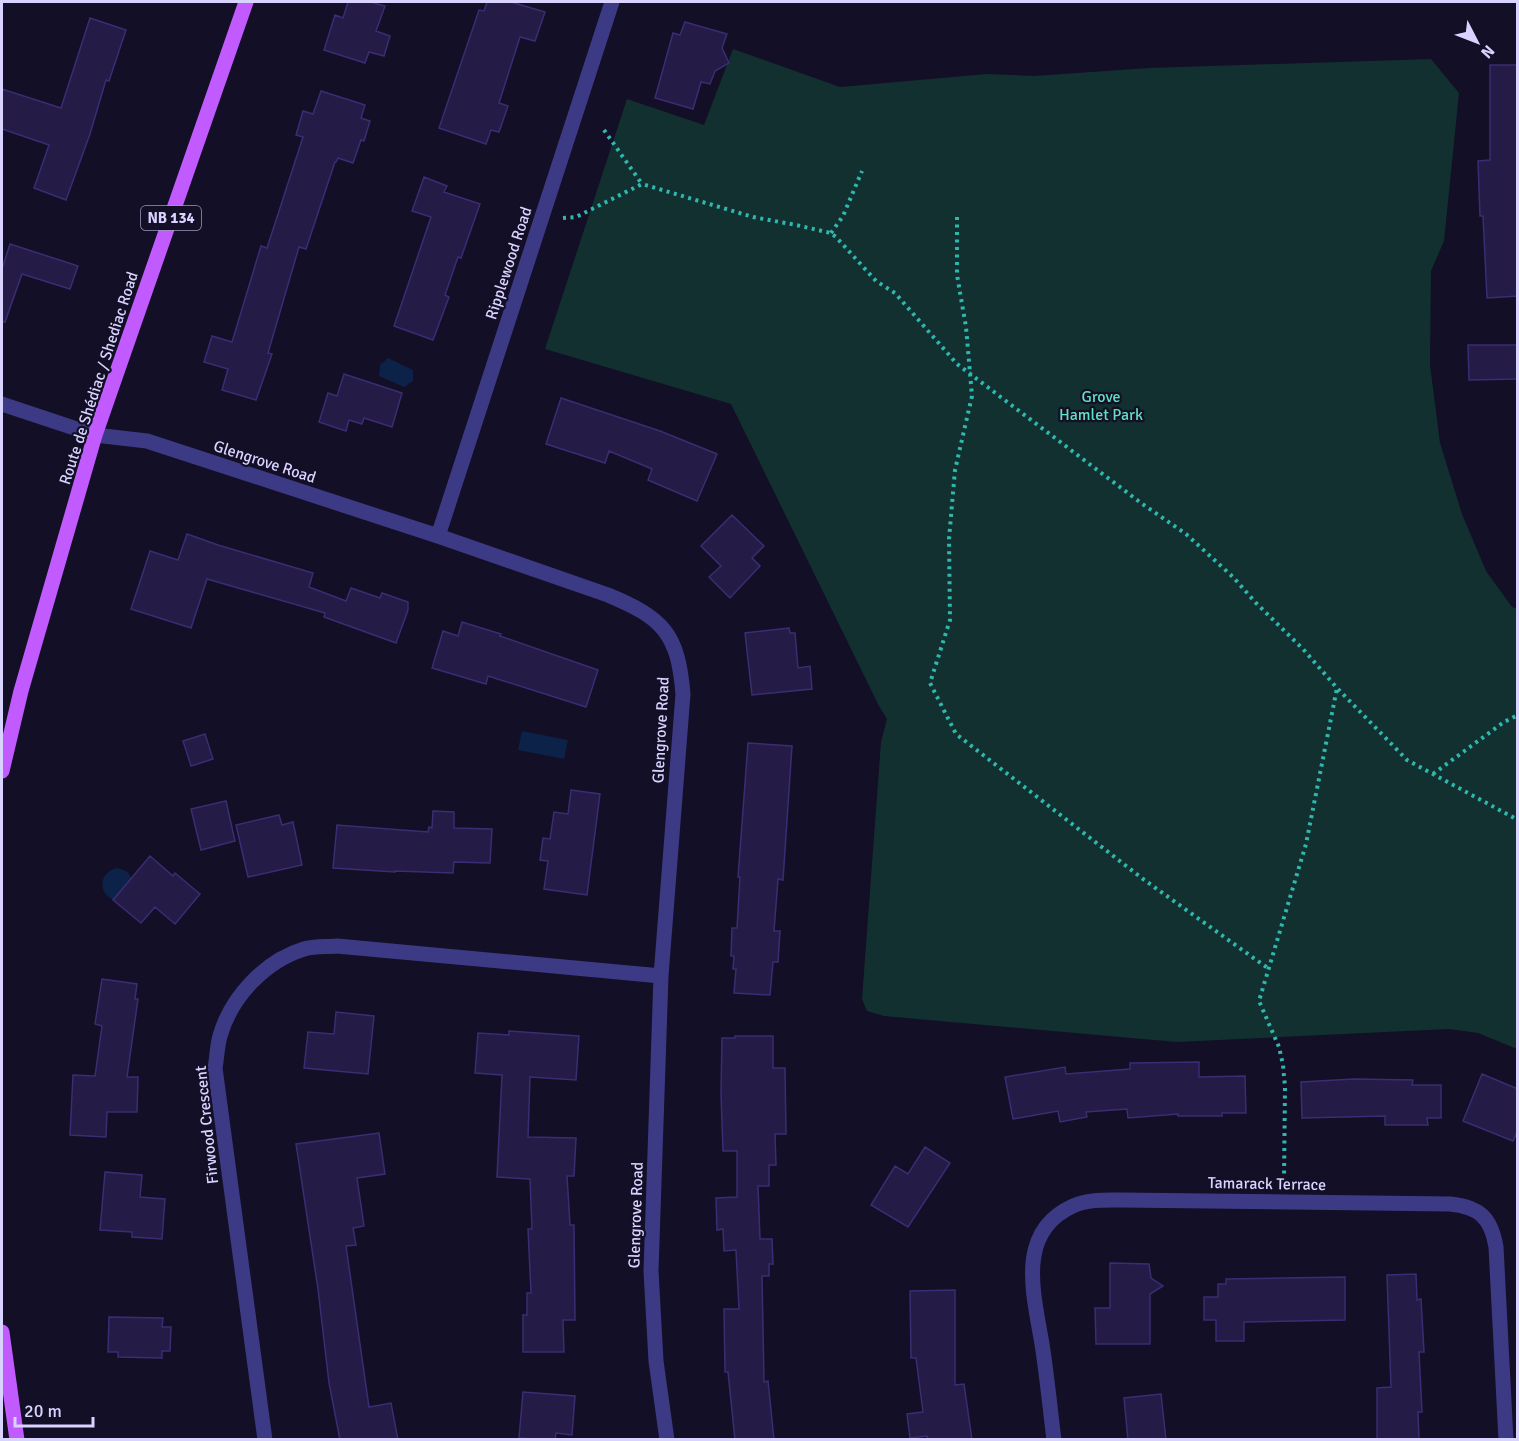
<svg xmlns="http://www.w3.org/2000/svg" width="1519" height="1441" font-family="Signika,sans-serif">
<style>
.green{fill:#12302f}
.water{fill:#0c2248}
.building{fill:#241b47;stroke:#3b2d73;stroke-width:1.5}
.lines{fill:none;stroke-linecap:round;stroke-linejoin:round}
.path{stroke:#2fb8b0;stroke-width:4;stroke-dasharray:3 4.5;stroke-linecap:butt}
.minor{stroke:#3d3a85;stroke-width:15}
.major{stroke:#c25bff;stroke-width:15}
.labels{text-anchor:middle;stroke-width:4.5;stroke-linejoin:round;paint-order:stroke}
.shield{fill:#130f26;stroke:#9e99be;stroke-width:1.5}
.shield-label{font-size:15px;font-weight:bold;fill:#d9d4ff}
.street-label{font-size:16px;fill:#d9d4ff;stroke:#130f26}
.park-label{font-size:16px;fill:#5fe0c0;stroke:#130f26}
</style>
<rect width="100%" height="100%" fill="#130f26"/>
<path class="green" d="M733 49 840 87 987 74 1034 76 1149 68 1431 59 1459 93 1444 241 1431 271 1430 365 1440 443 1462 514 1486 571 1512 607 1517 609V1049L1478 1033 1449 1029 1177 1042 884 1016 867 1011 862 999 881 742 887 719 879 706 731 404 545 349 627 99 704 125Z"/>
<path class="water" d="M388 358 413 370V381L404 387 379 376 380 365Z
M522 731 568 740 564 759 518 750Z
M118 868 128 872 133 881 114 900C97 893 99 871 118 868Z"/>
<path class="building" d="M348 2H370L385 6 376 31 390 36 384 56 369 52 365 63 324 50 335 15 343 18Z
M487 2H511L545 12 535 41 520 37 499 103 508 106 499 132 491 130 486 144 439 128 479 10 484 11Z
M90 18 126 30 109 81 106 80 90 134 66 200 34 188 49 145 2 129V89L61 108Z
M685 22 727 34 722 48 729 63 715 71 710 84 701 82 693 109 655 98 673 33 680 35Z
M1490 65H1518V296L1487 298 1483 216H1480L1478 161 1490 160Z
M321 91 365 105 361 118 370 121 364 141 361 140 353 163 338 158 336 162H335L306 249 299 247 268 353 272 354 256 400 222 390 228 369 204 362 212 336 232 342 261 246 267 248 303 137 296 135 303 111 313 114Z
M424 177 447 186 444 192 480 204 461 258 458 257 445 295 449 297 433 340 394 326 431 217 412 211Z
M10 244 78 266 70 289 22 274 5 322H2V269Z
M1468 345H1518V379L1469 380Z
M344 374 402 393 392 427 364 418 362 424 349 420 346 431 319 422 328 393 337 396Z
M561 398 660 431 717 454 697 501 648 480 652 469 609 451 605 463 546 444Z
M732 515 764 546 752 558 760 566 730 598 709 577 721 566 701 546Z
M187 534 218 545 313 573 309 587 346 601 351 588 380 598 382 593 408 602V610L396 643 324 617 325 613 207 579 191 628 131 609 150 551 178 560Z
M462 622 501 634 500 636 598 670 586 707 488 676 486 684 432 668 443 631 458 636Z
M789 628 790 633H795L798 668 810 666 812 689 752 695 745 633Z
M205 734 213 759 191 766 183 741Z
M748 743 792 746 783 880 778 879 774 931H780L778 962H773L770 995 734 993 736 969H733L734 956H731L732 928H737L740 877H738Z
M571 790 600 794 587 895 544 889 548 861 540 860 543 838 550 839 554 812 568 814Z
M226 801 235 841 201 850 191 809Z
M433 811 454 812V828L492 829 490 863 454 862 453 873 395 871V872L333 868 337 825 428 832 429 827 432 828Z
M279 815 282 825 293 822 302 865 248 877 236 825Z
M150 856 173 876 175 873 200 894 175 924 155 907 141 923 113 900Z
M102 979 137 984 135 999H138L127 1077H138L137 1112H107L106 1137 70 1135 73 1075 95 1076 102 1026 95 1024Z
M336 1012 374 1016 368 1074 304 1068 308 1032 334 1034Z
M509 1031 579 1036 576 1080 530 1077 528 1137 576 1138 574 1176H567L570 1225H574L575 1320H563L564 1352H523V1315H527V1293H531L528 1229H532L530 1179 497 1177 502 1075 475 1073 478 1033 509 1035Z
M735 1036H773V1068H785L786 1134H775L776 1165H769V1186H758L760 1239H772L773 1264H769V1276H762L764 1382 768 1381 774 1440H735L728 1372H725L724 1309H739L736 1250 724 1251 723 1229 717 1230 716 1198 737 1197V1151H723L721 1094 722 1038H735Z
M1199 1062V1077L1245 1076 1246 1113H1222V1116H1178V1114L1128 1118 1127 1109 1086 1112 1087 1117 1060 1122 1058 1111 1013 1119 1005 1077 1065 1067 1066 1074 1130 1069V1063Z
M1482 1074 1518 1089V1130L1513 1141 1463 1121Z
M1354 1079 1413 1080 1412 1085H1441V1118H1427L1428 1125H1385V1116L1302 1118 1301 1082Z
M379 1133 385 1174 357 1178 364 1226 353 1228 356 1245 346 1246 369 1407 391 1403 398 1440H340L329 1383 318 1289 296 1144Z
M925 1147 950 1163 908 1227 871 1205 895 1166 908 1174Z
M105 1172 142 1175 140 1197 165 1199 162 1239 132 1237V1232L100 1230Z
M1110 1263 1149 1264 1151 1278 1163 1286 1150 1294V1344H1096L1095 1308H1110Z
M1416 1274 1417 1300 1421 1299 1424 1352H1419L1422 1412H1418L1419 1440H1377V1388L1391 1387 1387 1275Z
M1345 1277V1320L1244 1322V1341H1216V1320H1204V1297H1218V1284H1226V1279Z
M955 1290V1385L964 1384 972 1440H928L927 1436 910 1438 907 1414 923 1412 916 1358H911L910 1291Z
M109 1317 163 1318 162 1327H171L170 1351H162V1358L118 1357V1352H108Z
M523 1392 575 1396 572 1435 556 1433 555 1440 519 1438Z
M1161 1394 1166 1440H1128L1124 1398Z"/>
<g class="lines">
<path class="path" d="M604 130 642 184
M957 217V275L966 327 972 396 955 470 949 539 950 620 930 683 956 734 1143 879 1269 969
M563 218 576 217 642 184 753 217 796 225 831 233 836 237 876 281 895 293 957 364 1141 503 1186 534 1233 577 1256 603 1303 649 1337 688 1407 760 1518 820
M831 233 843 216 862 171
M1433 774 1504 722 1518 715
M1284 1181 1285 1087 1283 1065 1279 1047 1259 1001 1306 844 1337 688"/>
<path class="minor" d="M2 404 95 435 147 441 438 536 608 595C663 618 678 633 683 694L661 976 651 1271 656 1361 667 1440
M438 536 612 2
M265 1440 215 1068C217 1058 217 1046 220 1036 231 997 265 961 304 949 314 946 326 947 337 946L661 976
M1054 1440C1050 1408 1047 1376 1042 1344 1034 1295 1015 1232 1073 1206 1088 1199 1106 1200 1122 1200L1450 1204C1479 1207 1491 1217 1496 1247L1506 1440"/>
<path class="major" d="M2 771 21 691 95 435 246 2
M2 1332 17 1440"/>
</g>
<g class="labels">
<rect class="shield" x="141" y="206" width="60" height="24" rx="4.5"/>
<g class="shield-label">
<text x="171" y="223">NB 134</text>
</g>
<g class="street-label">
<text transform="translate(508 263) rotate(-72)" y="6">Ripplewood Road</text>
<text transform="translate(98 378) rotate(-72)" y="6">Route de Shédiac / Shediac Road</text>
<text transform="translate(265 461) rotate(18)" y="6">Glengrove Road</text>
<text transform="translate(660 730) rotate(-87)" y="6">Glengrove Road</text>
<text transform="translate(206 1125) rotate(-96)" y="6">Firwood Crescent</text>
<text transform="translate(1267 1183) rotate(1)" y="6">Tamarack Terrace</text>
<text transform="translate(635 1215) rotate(-88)" y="6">Glengrove Road</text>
</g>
<g class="park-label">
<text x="1101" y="402">Grove<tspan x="1101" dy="18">Hamlet Park</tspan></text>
</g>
</g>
<rect width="1519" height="1441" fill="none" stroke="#d9d4ff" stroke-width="6"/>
<g transform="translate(1477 42) rotate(132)" stroke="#130f26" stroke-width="4.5" paint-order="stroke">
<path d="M0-4.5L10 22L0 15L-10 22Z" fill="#d9d4ff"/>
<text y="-9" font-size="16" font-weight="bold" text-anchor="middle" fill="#d9d4ff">N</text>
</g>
<path d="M15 1417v9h78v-9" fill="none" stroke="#d9d4ff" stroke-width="3"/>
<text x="24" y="1417" font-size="18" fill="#d9d4ff" stroke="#130f26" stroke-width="4.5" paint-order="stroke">20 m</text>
</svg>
